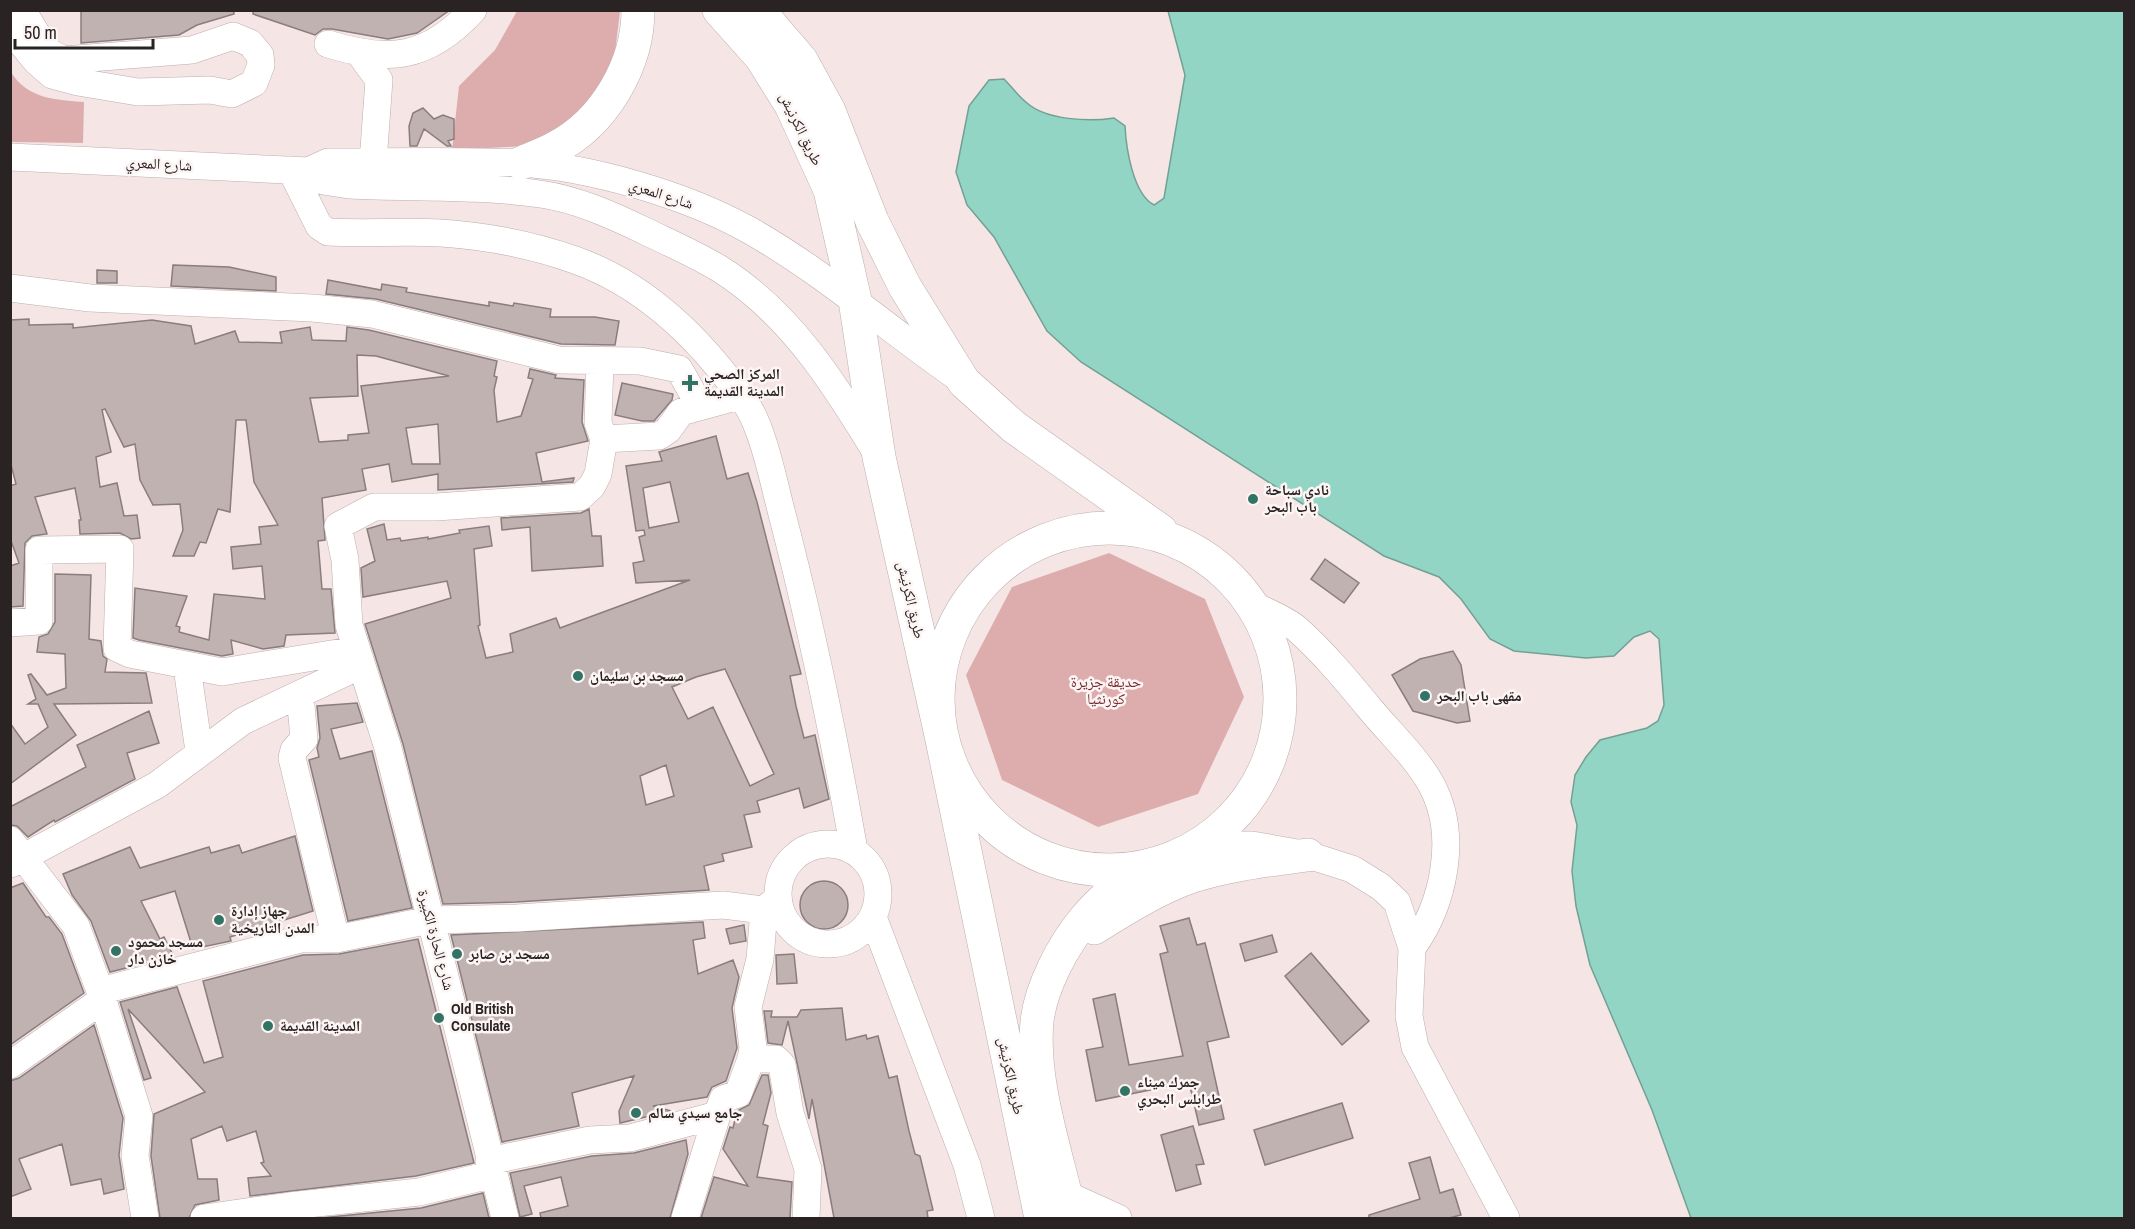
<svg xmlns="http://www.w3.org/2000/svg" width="2135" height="1229" font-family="'Archivo Narrow','Noto Naskh Arabic',sans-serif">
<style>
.green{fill:#ddadad}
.water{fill:#93d5c5;stroke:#73a094;stroke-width:1.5}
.building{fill:#c1b2b2;stroke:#8b7d7d;stroke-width:1.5;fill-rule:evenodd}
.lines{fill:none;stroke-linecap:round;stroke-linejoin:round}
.minor-casing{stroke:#bdaeae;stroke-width:28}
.highway-casing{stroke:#bdaeae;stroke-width:34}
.minor{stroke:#fff;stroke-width:27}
.highway{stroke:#fff;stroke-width:33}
.poi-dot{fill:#317466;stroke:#fdf4f4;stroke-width:2}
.labels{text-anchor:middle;stroke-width:5;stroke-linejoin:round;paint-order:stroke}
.street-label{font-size:15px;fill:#292323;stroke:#fdf4f4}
.poi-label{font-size:15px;font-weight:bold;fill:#292323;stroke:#fdf4f4;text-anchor:start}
.park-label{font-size:15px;fill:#732b31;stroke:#fdf4f4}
</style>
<rect width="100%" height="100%" fill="#f5e5e5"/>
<path class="green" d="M517 11H620L615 53 601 90 543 145 452 150 459 86 495 50Z
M11 72C27 99 57 100 84 102L83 143 11 142Z
M1109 553 1205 599 1244 697 1198 794 1098 827 1002 780 966 675 1012 587Z"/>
<path class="water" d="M1168 11H2124V1218H1691L1652 1110 1590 965 1576 906 1572 871 1577 825 1571 802 1575 775 1586 757 1600 740 1647 728 1658 721 1664 705 1659 639 1650 631 1634 637 1614 656 1586 658 1514 651 1490 639 1461 599 1439 577 1384 556 1081 362 1047 331 994 237 967 205 956 172 969 106 989 80 1004 79C1012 87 1018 96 1027 103 1046 120 1089 122 1114 118L1125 126C1126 148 1133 194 1154 205L1164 198 1185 75Z"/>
<path class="building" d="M81 10H234V14L197 25 179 35 81 43Z
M253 10H450L417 33 388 39 332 29H323L315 35 253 14Z
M423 108 434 119 443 115 454 119V139L448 141 451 146H447L424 129 417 146H410L409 126 413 113Z
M173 265 229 267 276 277V291L171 286Z
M97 270 117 271V283H97Z
M328 280 381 290 382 284 407 288 406 292 489 306V302L513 306 514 303 551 309 550 317H595L619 321 615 345 561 344 376 299 326 294Z
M29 319V325L73 324V328L152 320 191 326 195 344 235 331 239 342 282 343 280 332 310 327 312 340 346 341 347 327 369 330 497 361 494 376 497 377 494 390 497 422 521 416 533 379 528 378 530 369 556 375 555 378 584 380 582 422 588 441 536 453 542 482 574 478 573 482 438 490V474L392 482 389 464 362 469 366 490 322 498 325 540 318 541 322 589H331L335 633 286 635 284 646 263 649 231 640 233 654 222 656 139 640 133 638 135 588 187 596 176 626 180 627 179 632 209 640 214 594 265 599 262 566 233 569 231 547 261 544 259 527 278 525 254 482 246 420H236L230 512 218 509 206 543 200 542 194 556H173L183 530 180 504 153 505 140 480 135 444 124 447 105 409 102 410 111 452 96 457 100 487 117 483 124 516 137 515 140 538 131 539 120 533 80 534 79 520H81L75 488 35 497 47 534 32 536 25 543 23 606 10 607V566L19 563 10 538V486L16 484 10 461V320ZM357 355 376 356 449 376 361 386 369 433 348 435V440L319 442 310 398 358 396ZM438 424 440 464H412L406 428Z
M622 383 673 394 672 400 654 421H642L615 415Z
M716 436 727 479 748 473 757 502 801 674 790 676 796 706 804 738 815 735 829 799 804 808 799 788 757 801 760 812 744 815 752 847 722 854 724 861 704 866 709 890 516 902 443 904 403 744 365 624 451 598 447 581 363 597 361 568 375 561 367 529 384 524 387 540 400 538 401 541 428 537V539L460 533 459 530 489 526 492 546 474 549 480 625 478 626 486 658 513 652 510 634 556 618 560 628 690 580 636 583 633 563 644 561 639 537 645 535 644 530 636 531 626 466 662 461 659 452ZM670 482 679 522 649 528 643 488ZM725 669 774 774 750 786 713 707 688 719 672 687 696 677ZM666 765 674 796 646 805 640 776Z
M589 509 592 536H601L603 566 532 571 530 527 502 530 501 518 581 513Z
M1325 559 1359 583 1344 603 1311 579Z
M55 574 91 575 89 639 101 641 103 656 107 659 105 672 146 673 152 703 54 704 76 735 10 784V723L25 744 48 727 38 704H28L36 699 28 675 31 674 47 695 66 688 65 654 37 652 39 637 48 634 55 622Z
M1453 651 1461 665 1470 721 1457 723 1413 711 1392 675 1420 659Z
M357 703 363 722 331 729 340 759 372 751 412 908 348 921 309 760 319 757 317 748 320 738 317 706Z
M149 711 159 743 127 753 135 779 55 822 54 820 28 837 17 826 10 825V807L86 767 77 745Z
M295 836 313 911 230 937 231 941 193 949 175 891 141 901 160 939 164 937 172 953 166 958 110 972 91 921 72 895 63 874 130 847 140 868 209 847 211 853 239 845 242 853Z
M800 905a24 24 0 1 1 48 0a24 24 0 1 1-48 0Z
M23 883 46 917H49L62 934 84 993 10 1045V888Z
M1189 918 1197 945 1205 943 1229 1037 1207 1042 1224 1119 1199 1125 1189 1082 1096 1101 1086 1050 1103 1047 1093 999 1115 994 1129 1065 1183 1056 1160 954 1168 952 1160 926Z
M703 922 705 938 693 940 698 974 733 960 739 977 732 1008 737 1048 726 1081 712 1087 707 1097 653 1106 671 1111 620 1123 619 1111 634 1076 572 1093 579 1126 502 1142 451 935Z
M744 925 746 941 730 944 726 929Z
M1272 935 1277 952 1245 961 1240 944Z
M418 939 474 1163 416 1176 250 1196 248 1178 271 1176 261 1163 264 1162 256 1131 227 1141 222 1126 191 1139 198 1179H217L219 1200 195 1205 189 1218H160L151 1156 154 1114 205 1092 128 1009 151 1078 144 1080 120 1002 177 987 204 1063 223 1057 203 981 303 955 339 954Z
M1311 953 1369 1021 1342 1045 1285 976Z
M794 954 797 983 777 984 776 955Z
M842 1008 846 1040 866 1035 867 1039 878 1036 889 1078 897 1076 909 1131 915 1154 920 1156 933 1210 927 1211 928 1218H834L812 1099 809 1119 788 1021 782 1045 768 1043 764 1011H772L771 1017H797L801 1010Z
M94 1025 123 1118 119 1155 124 1189 104 1194 101 1179 71 1185 62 1144 19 1159 31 1189 10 1197V1081L19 1078Z
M762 1075H768L771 1093 763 1124 768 1126 757 1177 792 1182 790 1218H701L714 1177 748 1186 723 1149 730 1127 733 1128 737 1111 749 1105Z
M1342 1103 1353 1138 1265 1165 1254 1130Z
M1193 1126 1204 1164 1196 1165 1201 1184 1176 1191 1161 1135Z
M686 1140 688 1154 670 1218H541L540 1213 568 1206 561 1177 524 1186 532 1214 520 1217 510 1173 592 1156 634 1153Z
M1430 1157 1440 1193 1453 1189 1461 1215 1449 1218H1369V1215L1420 1199 1409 1163Z
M483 1193 489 1218H320L421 1208Z"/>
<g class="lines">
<g class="minor-casing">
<path id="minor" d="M10 29 36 61 52 75 78 82 138 92 210 90 232 94 254 83 261 65 260 55 250 43 233 36 192 50 64 60 47 51 22 10
M328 44C389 63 428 59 473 10
M360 54 379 80 373 162
M10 157 308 171 328 162C392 162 456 160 519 163 591 167 686 195 749 230 825 273 889 330 960 379
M291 170 319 226 328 232C366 234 403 231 441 233 485 236 533 245 575 260 646 285 703 342 745 402 763 427 774 484 782 514 811 625 834 737 854 850
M308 171 323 181 349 185C412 188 478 185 540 194 577 199 614 216 647 232 672 244 697 255 720 269 790 313 834 383 876 452
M10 288 90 298 312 308 372 314 559 360 640 361 679 369 700 406
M604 439 659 436 668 430 681 412 739 396
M1253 605C1267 612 1285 619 1297 629 1324 653 1348 682 1371 710 1391 734 1416 757 1431 784 1459 835 1444 904 1412 948
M10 623 39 621V550L120 549 117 648 130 654 222 672 356 650
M187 667 199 751
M300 694 304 739 294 750 292 758 336 939
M10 840 76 926 100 991 139 1116 135 1156 145 1218
M778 894a50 50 0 1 1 100 0a50 50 0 1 1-100 0Z
M1200 845H1252L1308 855 1352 869 1381 887 1397 902 1412 948 1409 1016 1415 1047 1506 1218
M11 864 157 785 243 721 361 665
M764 910 760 959 748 1007 753 1048 751 1059H776L782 1065 790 1113 808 1169 806 1218
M873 917 967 1165 981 1218
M100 991 301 939H336L430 920 517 918 723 905 764 910 778 898
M10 1065 102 1000
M717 1115 723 1099 738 1094 751 1059
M489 1161 590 1140 630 1138 717 1115 685 1218
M1065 1194 1118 1218
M204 1218 289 1206 419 1192 494 1174
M505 1218 388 748 349 625 345 560 338 526 374 507H436L580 497 592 486 598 474 604 439 598 423 600 362"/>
</g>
<g class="highway-casing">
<path id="highway" d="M719 10 761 57 791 105 830 190 855 300 879 457 941 735 1041 1218
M758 10 801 60 829 111 872 221 905 287 964 382 1014 427 1161 531
M521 163C532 158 545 154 555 148 604 123 638 65 638 10
M938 699a171 171 0 1 1 342 0a171 171 0 1 1-342 0Z
M1094 928C1126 908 1158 888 1193 876 1230 864 1270 860 1308 855
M1071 1218C1058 1157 1031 1084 1037 1021 1041 987 1063 945 1085 919 1100 900 1120 885 1138 869"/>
</g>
<use href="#minor" class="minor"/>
<use href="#highway" class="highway"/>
</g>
<g class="poi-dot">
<path d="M687 374h6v6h6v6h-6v6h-6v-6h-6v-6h6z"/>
<circle cx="1253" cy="499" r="6"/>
<circle cx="578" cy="676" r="6"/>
<circle cx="1425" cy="696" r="6"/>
<circle cx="219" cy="920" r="6"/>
<circle cx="116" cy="951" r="6"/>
<circle cx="457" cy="954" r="6"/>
<circle cx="439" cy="1018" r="6"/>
<circle cx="268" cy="1026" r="6"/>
<circle cx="1125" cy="1091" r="6"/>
<circle cx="636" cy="1113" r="6"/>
</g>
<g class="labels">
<g class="street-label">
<text transform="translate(801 129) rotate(64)" y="5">طريق الكرنيش</text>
<text transform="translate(159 164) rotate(3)" y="5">شارع المعري</text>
<text transform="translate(661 194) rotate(18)" y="5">شارع المعري</text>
<text transform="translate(911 600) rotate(77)" y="5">طريق الكرنيش</text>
<text transform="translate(436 940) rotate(75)" y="5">شارع الحارة الكبيرة</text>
<text transform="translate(1011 1076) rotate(78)" y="5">طريق الكرنيش</text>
</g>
<g class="poi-label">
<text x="704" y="379">المركز الصحي<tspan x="704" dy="17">المدينة القديمة</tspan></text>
<text x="1265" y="495">نادي سباحة<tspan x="1265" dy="17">باب البحر</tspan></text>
<text x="590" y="681">مسجد بن سليمان</text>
<text x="1437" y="701">مقهى باب البحر</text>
<text x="231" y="916">جهاز إدارة<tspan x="231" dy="17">المدن التاريخية</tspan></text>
<text x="128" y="947">مسجد محمود<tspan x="128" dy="17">خازن دار</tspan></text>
<text x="469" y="959">مسجد بن صابر</text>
<text x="451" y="1014">Old British<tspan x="451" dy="17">Consulate</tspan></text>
<text x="280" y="1031">المدينة القديمة</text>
<text x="1137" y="1087">جمرك ميناء<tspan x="1137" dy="17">طرابلس البحري</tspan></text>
<text x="648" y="1118">جامع سيدي سالم</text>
</g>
<g class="park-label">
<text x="1106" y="687">حديقة جزيرة<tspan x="1106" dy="17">كورنثيا</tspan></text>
</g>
</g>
<rect width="2135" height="1229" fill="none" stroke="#292323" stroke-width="24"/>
<path d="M15 39v9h138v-9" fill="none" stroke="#292323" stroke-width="3"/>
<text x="24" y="39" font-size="18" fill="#292323" stroke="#fdf4f4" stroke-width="4.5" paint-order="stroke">50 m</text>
</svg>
